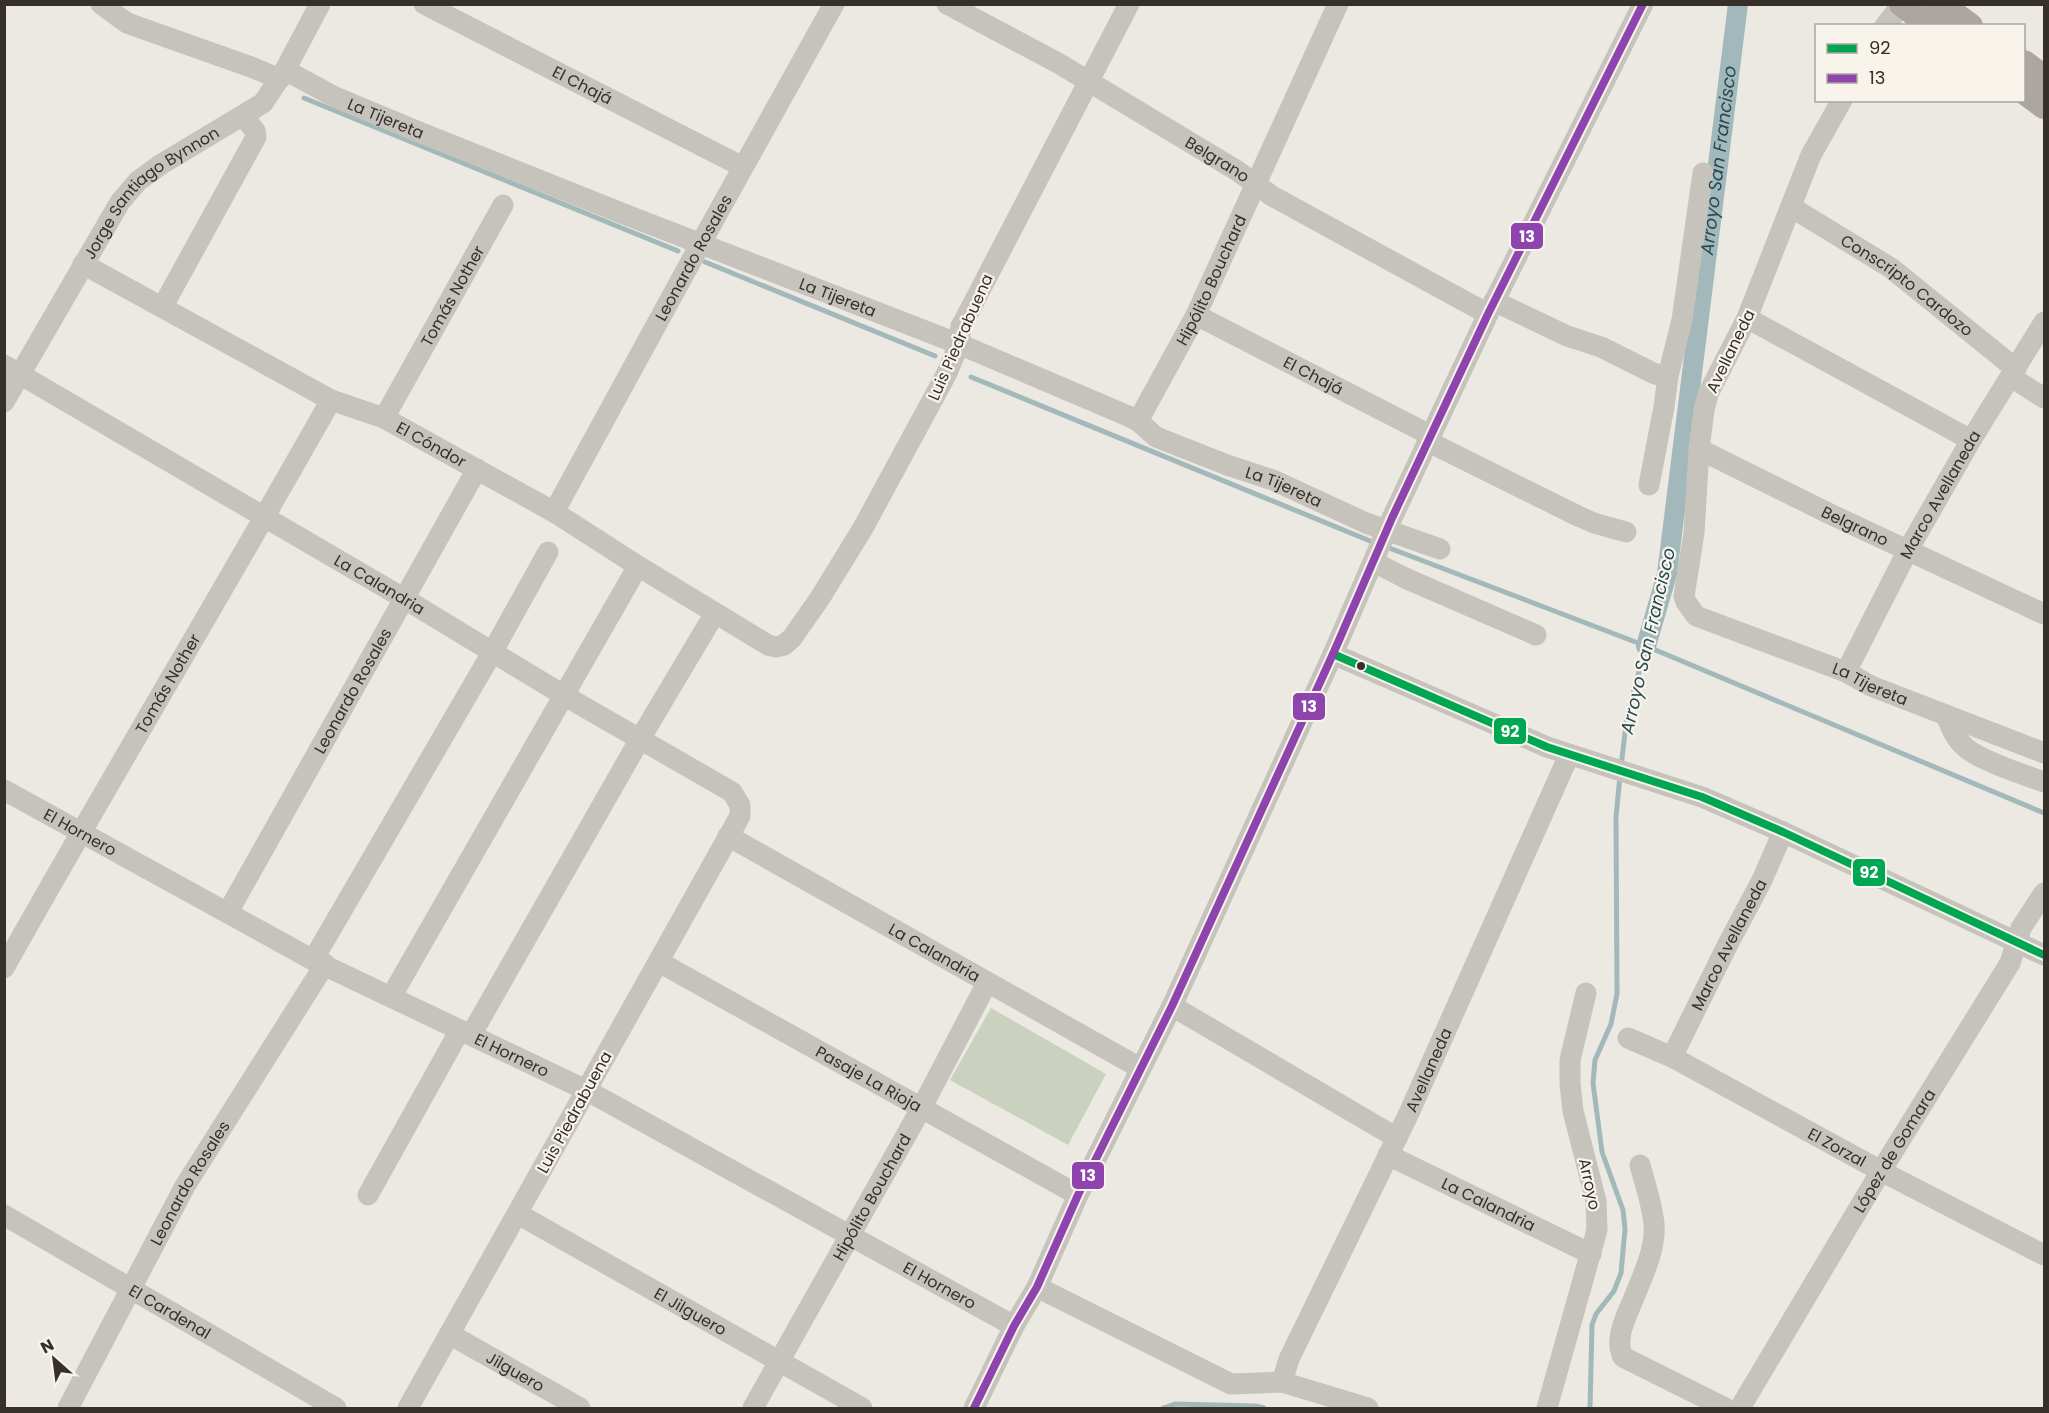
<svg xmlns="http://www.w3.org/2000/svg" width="2049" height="1413" font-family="Poppins,sans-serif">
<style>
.green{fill:#cbd1bf}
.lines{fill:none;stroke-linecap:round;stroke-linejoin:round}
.stream{stroke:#a2b8bb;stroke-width:5}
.canal{stroke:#a2b8bb;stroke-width:20}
.minor{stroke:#c6c2bc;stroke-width:21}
.major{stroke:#aba6a1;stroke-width:26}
.bus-1-casing{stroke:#f8f4eb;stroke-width:12}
.bus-2-casing{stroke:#f8f4eb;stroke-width:12}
.bus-1{stroke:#00a651;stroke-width:8}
.bus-2{stroke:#8e44ad;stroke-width:8}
.bus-dot{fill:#362f2a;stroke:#f8f4eb;stroke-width:2}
.labels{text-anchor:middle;stroke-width:4.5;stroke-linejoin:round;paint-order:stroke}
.street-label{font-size:16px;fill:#362f2a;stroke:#f8f4eb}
.water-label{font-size:18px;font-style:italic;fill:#254a53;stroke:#f8f4eb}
.line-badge{stroke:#f8f4eb;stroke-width:2}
.badge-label{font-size:16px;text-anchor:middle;font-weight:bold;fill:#fff}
</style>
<rect width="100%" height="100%" fill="#ece9e3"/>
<path class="green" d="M991 1008 1106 1074 1068 1145 950 1080Z"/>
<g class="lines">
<path class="stream" d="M304 98 678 251
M705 262 935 356
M971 377 1375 543
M1384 546 1646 646 2044 813
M1621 767 1627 716 1646 646
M1163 1408 1175 1404 1256 1406 1264 1408
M1590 1408 1592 1325 1596 1314 1614 1291 1621 1273 1625 1229 1623 1210 1602 1152 1593 1083 1595 1060 1611 1024 1617 994 1616 817 1620 776"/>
<path class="canal" id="s1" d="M1646 646 1667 574 1738 4"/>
<g class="minor">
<path d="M101 4 127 23 251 67 280 79"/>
<path id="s2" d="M424 4 743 167"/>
<path id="s3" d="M947 4 1058 63 1236 170 1272 196 1488 314"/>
<path d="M1885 26 1902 4"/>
<path id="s4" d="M285 70 335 97 414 130 624 214 959 344 1128 416 1138 421 1156 437 1227 465 1273 480 1366 523 1440 549"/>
<path id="s5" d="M1842 100 1811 155 1747 318 1708 394 1704 410 1699 449 1694 533 1684 596 1686 602 1696 616 1846 672 1871 686 2044 753"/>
<path id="s6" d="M1791 207 1891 268 2016 369"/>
<path id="s7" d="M83 264 331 400 384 418 554 512 638 566 768 645 776 647 784 645 792 638 820 598 863 528 947 373 959 344 961 326 965 319 1129 4"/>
<path d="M1494 301 1567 336 1601 347 1655 374 1668 376"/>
<path d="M163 306 256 137 255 131 244 116"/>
<path id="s8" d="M1196 315 1430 435"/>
<path d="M1747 318 1971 440"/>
<path id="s9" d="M4 365 405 599 565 696 732 792 740 805V816L408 1408"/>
<path d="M2011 377 2044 398"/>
<path id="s10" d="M4 402 120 202 138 181 160 165 263 103 285 70 320 4"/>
<path id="s11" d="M384 418 503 205"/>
<path id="s12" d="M1138 421 1196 315 1338 4"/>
<path d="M1427 441 1578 516 1594 523 1626 532"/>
<path id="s13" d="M1699 449 1830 514 2044 614"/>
<path d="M1649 485 1664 407 1668 376 1682 320 1703 173"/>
<path id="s14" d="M554 512 701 243 834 4"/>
<path d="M1374 562 1405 578 1536 635"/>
<path d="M1333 654 1547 747 1702 797 1783 832 2044 955"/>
<path id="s15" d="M1846 672 1908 550 1971 440 2044 322"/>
<path d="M1946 715C1950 725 1954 736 1962 744 1974 759 2025 775 2044 782"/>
<path id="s16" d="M4 790 313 960 586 1090 1014 1326"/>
<path id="s17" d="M728 836 1140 1068"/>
<path id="s18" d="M228 912 477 469"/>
<path d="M313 960 493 651 548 552"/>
<path id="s19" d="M659 962 1078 1195"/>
<path id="s20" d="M4 968C111 777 224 590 331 400"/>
<path d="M391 997 638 566"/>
<path d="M1172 1006 1397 1138"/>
<path d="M471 1035 640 739 715 613"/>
<path id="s21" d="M1628 1038 1672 1057 1881 1171 2044 1255"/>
<path id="s22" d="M1672 1057 1728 944 1762 880 1783 832"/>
<path id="s23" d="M1388 1155 1591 1254"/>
<path d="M1640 1165C1645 1184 1652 1204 1654 1224 1656 1250 1642 1277 1633 1300 1626 1317 1614 1339 1623 1357L1725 1408"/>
<path d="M368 1195 460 1030"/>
<path id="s24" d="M518 1214 862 1408"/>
<path id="s25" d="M4 1215 336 1408"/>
<path d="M1037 1287 1231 1384 1282 1382 1368 1408"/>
<path id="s26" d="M451 1335 580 1408"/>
<path id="s27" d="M1282 1382 1289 1359 1409 1113 1569 755"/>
<path id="s28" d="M68 1408 185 1186 325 964"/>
<path id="s29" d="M753 1408 922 1107 987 983"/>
<path d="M974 1408 1014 1326 1037 1287 1078 1195 1172 1006 1333 654 1392 518 1488 314 1643 4"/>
<path d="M1547 1408 1597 1230 1596 1201 1573 1111 1570 1084V1060L1586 993"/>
<path id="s30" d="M1740 1408 1881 1171 2010 963 2021 928 2044 893"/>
</g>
<path class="major" d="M1902 4 1932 26
M1940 4 1970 26
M2024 63 2044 78
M2024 91 2044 106"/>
<g class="bus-1-casing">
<path id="bus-1" d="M1333 654 1547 747 1702 797 1783 832 2044 955"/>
</g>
<g class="bus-2-casing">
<path id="bus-2" d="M974 1408 1014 1326 1037 1287 1078 1195 1172 1006 1333 654 1392 518 1488 314 1643 4"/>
</g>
<use href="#bus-1" class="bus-1"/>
<use href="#bus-2" class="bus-2"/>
</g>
<circle class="bus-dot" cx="1361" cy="666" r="5"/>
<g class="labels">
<g class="street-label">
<text dy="6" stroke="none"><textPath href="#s2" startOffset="178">El Chajá</textPath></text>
<text dy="6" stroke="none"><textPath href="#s4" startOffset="112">La Tijereta</textPath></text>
<text dy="6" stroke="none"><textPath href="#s3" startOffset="312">Belgrano</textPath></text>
<text dy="6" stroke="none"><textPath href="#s10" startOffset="260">Jorge Santiago Bynnon</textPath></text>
<text dy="6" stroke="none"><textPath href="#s14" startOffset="290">Leonardo Rosales</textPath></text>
<text dy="6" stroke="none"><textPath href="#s12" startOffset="159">Hipólito Bouchard</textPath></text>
<text dy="6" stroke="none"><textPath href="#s6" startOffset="140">Conscripto Cardozo</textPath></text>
<text dy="6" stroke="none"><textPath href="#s11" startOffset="140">Tomás Nother</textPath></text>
<text dy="6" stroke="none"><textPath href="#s4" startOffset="598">La Tijereta</textPath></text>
<text transform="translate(960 337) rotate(-66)" y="6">Luis Piedrabuena</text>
<text transform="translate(1730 351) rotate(-64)" y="6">Avellaneda</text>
<text dy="6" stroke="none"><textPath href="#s8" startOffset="132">El Chajá</textPath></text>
<text dy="6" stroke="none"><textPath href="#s7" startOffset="393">El Cóndor</textPath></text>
<text dy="6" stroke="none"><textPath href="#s4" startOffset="1084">La Tijereta</textPath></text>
<text dy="6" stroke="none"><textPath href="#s15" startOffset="201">Marco Avellaneda</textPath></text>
<text dy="6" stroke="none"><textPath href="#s13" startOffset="174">Belgrano</textPath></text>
<text dy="6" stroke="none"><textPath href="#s9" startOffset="435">La Calandria</textPath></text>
<text dy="6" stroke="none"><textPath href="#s5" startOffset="738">La Tijereta</textPath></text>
<text dy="6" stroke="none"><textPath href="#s20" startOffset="328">Tomás Nother</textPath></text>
<text dy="6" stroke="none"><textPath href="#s18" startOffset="254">Leonardo Rosales</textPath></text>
<text dy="6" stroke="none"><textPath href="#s16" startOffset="87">El Hornero</textPath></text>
<text dy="6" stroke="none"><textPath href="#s22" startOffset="126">Marco Avellaneda</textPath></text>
<text dy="6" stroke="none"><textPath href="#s17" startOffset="237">La Calandria</textPath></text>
<text dy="6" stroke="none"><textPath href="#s16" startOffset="573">El Hornero</textPath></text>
<text dy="6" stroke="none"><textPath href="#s27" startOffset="345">Avellaneda</textPath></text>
<text dy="6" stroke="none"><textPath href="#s19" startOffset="240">Pasaje La Rioja</textPath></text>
<text transform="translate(574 1112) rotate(-61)" y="6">Luis Piedrabuena</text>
<text dy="6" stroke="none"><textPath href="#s21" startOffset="236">El Zorzal</textPath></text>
<text dy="6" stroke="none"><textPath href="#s30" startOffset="300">López de Gomara</textPath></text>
<text dy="6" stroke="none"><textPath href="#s28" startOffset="256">Leonardo Rosales</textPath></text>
<text transform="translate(1590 1184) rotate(78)" y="6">Arroyo</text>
<text dy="6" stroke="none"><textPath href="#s29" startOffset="242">Hipólito Bouchard</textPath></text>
<text dy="6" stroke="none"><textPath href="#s23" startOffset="112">La Calandria</textPath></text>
<text dy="6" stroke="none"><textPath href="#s16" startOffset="1059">El Hornero</textPath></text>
<text dy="6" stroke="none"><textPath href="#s25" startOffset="192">El Cardenal</textPath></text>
<text dy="6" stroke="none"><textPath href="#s24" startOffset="198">El Jilguero</textPath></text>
<text dy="6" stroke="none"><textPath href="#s26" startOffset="74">Jilguero</textPath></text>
</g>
<g class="water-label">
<text dy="6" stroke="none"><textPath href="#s1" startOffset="492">Arroyo San Francisco</textPath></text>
<text transform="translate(1648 641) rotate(-77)" y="6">Arroyo San Francisco</text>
</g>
</g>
<g class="line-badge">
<rect x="1510" y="222" width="34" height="28" rx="6" fill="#8e44ad"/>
<rect x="1292" y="692" width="34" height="29" rx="6" fill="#8e44ad"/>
<rect x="1493" y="717" width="34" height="28" rx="6" fill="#00a651"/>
<rect x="1852" y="858" width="34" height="29" rx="6" fill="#00a651"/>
<rect x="1071" y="1161" width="34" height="29" rx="6" fill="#8e44ad"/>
</g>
<g class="badge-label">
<text x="1527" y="242">13</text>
<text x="1309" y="712">13</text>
<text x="1510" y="737">92</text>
<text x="1869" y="878">92</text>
<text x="1088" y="1181">13</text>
</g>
<rect width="2049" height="1413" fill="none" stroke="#362f2a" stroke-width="12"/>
<rect x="1815" y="24" width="210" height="78" fill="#f8f4eb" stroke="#aaa59e" stroke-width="1.5"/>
<rect x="1827" y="44" width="30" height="9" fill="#00a651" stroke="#aaa59e" stroke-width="1.5"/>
<text x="1869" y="54" font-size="18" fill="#362f2a">92</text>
<rect x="1827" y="74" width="30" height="9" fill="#8e44ad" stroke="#aaa59e" stroke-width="1.5"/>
<text x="1869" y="84" font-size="18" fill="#362f2a">13</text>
<g transform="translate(54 1359) rotate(332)" stroke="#f8f4eb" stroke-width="4.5" paint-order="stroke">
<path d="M0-4.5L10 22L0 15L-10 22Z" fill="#362f2a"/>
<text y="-9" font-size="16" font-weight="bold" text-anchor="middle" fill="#362f2a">N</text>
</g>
</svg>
